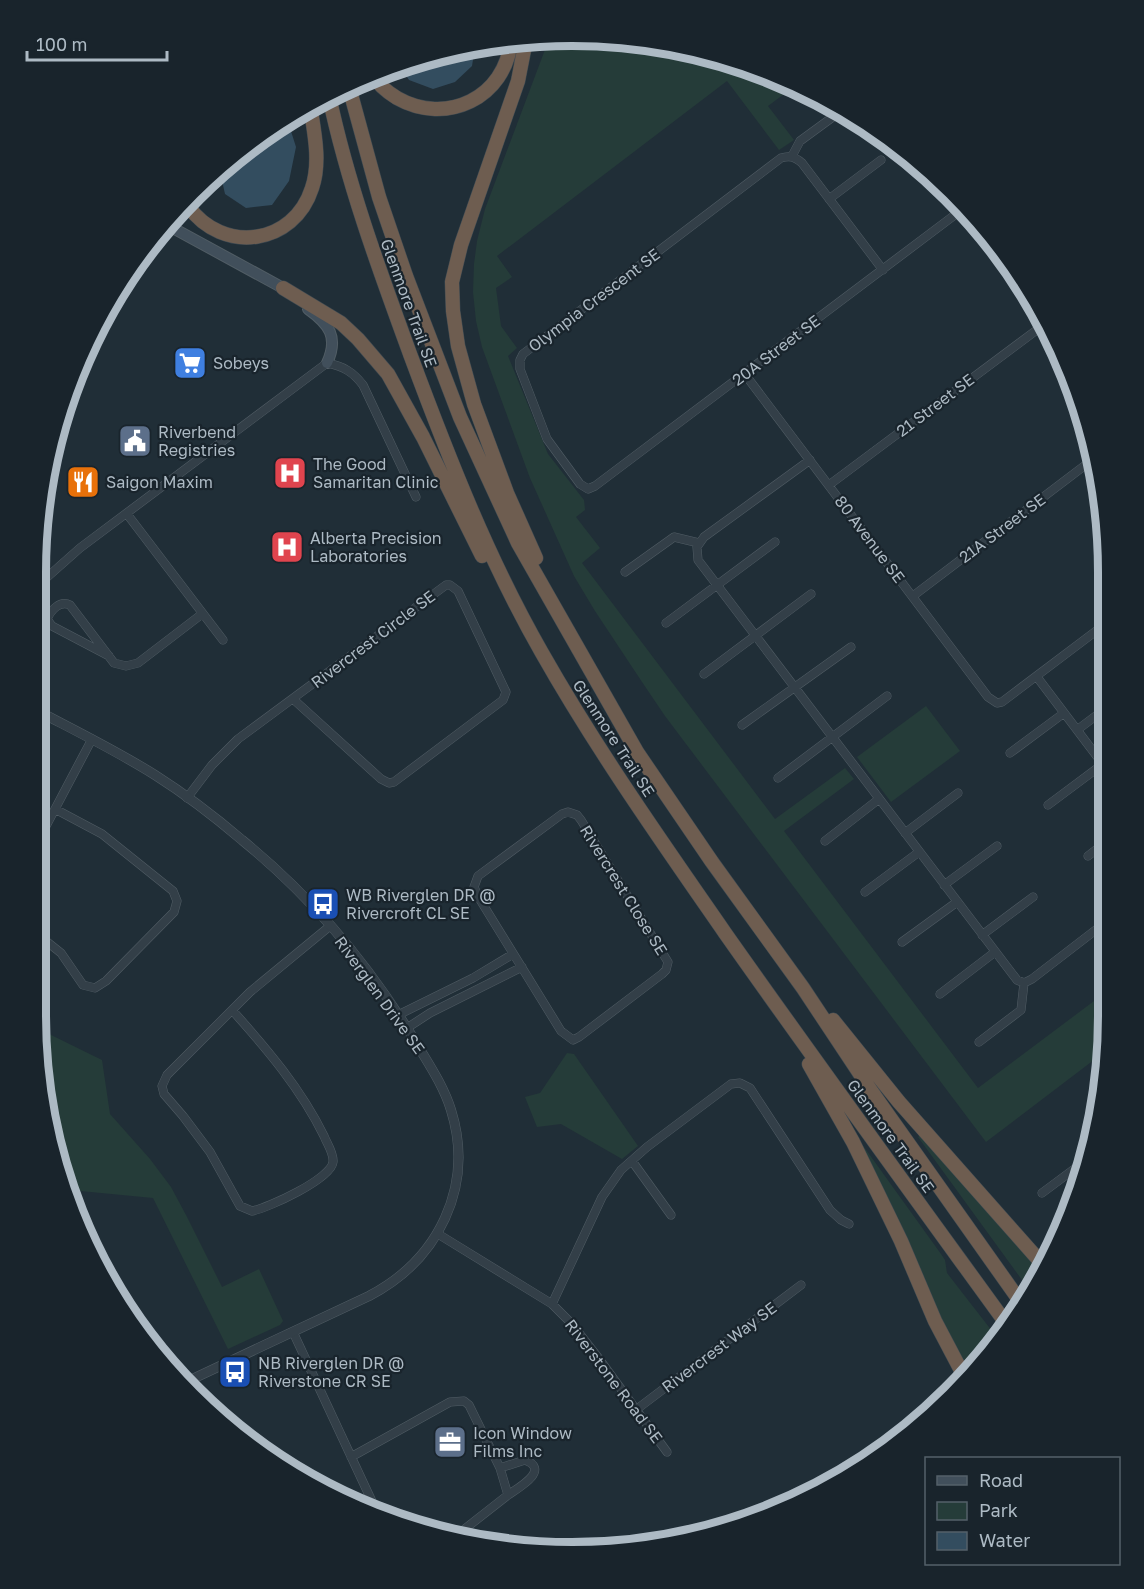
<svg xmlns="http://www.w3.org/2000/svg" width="1144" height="1589" font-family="'Golos Text',sans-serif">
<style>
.green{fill:#253c39}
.water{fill:#334d5f}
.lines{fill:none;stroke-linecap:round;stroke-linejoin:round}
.minor-casing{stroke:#515d65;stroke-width:9}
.tertiary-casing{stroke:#515d65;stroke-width:10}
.secondary-casing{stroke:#515d65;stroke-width:12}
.motorway-casing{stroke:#3e4a52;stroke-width:15}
.minor{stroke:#333f48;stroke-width:8}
.tertiary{stroke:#333f48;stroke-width:9}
.secondary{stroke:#414f5b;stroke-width:10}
.motorway{stroke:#6e5d50;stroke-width:14}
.labels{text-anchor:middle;stroke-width:4.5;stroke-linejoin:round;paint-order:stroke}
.street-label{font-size:16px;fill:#adbac4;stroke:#19242c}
.poi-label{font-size:16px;fill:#adbac4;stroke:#19242c;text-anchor:start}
.rim{fill:none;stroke:#adbac4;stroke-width:8}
</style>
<rect width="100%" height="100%" fill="#202e37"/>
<path class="green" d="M607 37 711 54 795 86 768 106 794 140 779 150 727 81 497 256 512 277 496 288 501 326 517 348 508 356 548 454 584 500 585 510 576 517 600 548 582 563 775 819 845 768 854 779 784 831 978 1088 1106 992 1107 1050 986 1142 665 716 642 682 595 611 574 576 530 478 482 347 476 321 473 292 474 264 477 241 485 209 549 39Z
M926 706 960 751 891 802 857 757Z
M36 1014 47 1033 102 1060 110 1114 150 1159 171 1187 186 1215 222 1287 259 1269 283 1321 280 1325 228 1349 153 1198 70 1190 54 1156Z
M567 1053 574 1054 638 1146 622 1159 561 1124 537 1127 525 1097 540 1093Z
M922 1134 1042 1272 1030 1291 918 1137Z
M859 1140 941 1254 945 1260 947 1273 999 1340 968 1375 951 1347Z"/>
<path class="water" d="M475 47 472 66 455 82 433 89 409 80 399 65Z
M281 125 290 128 296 147 289 181 272 205 246 208 225 194 221 176 224 165Z"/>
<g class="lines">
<g class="minor-casing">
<path id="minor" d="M792 156 800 141 841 111
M829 199 881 160
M883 270 802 163C795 157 790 155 781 158L523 354 520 360V369L547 439 580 484 588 489 595 486 964 208
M744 373 988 697 997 703 1002 702 1104 625
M810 460 704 537 697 547 698 560 1017 980 1024 983 1032 979 1106 922
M829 485 1042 326
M127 514 223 640
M625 572 674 537 699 543
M36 587 80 548 327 363C343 366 353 372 363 385L416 497
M913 596 1092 460
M666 623 775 542
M109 656 52 626 47 619C51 610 60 600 70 605L114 663 126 666 138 663 202 614
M704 674 811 594
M1037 677 1105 767
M742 725 851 647
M1077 730 1105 709
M1010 753 1064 713
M778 778 887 696
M187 798 212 765 238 739 446 585H450L458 591 506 692 503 700 394 782 389 783 381 779 293 699
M1048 805 1103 764
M568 812 577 815 581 820 668 962 666 970 662 974 579 1037 573 1040 561 1031 479 898 474 887 478 876 562 814Z
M905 833 958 793
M825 841 879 799
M36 845 92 739
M1088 856 1106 842
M944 885 997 846
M865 892 919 852
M36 933 61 953 83 985 95 988 106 981 174 912 177 901 173 891 102 834 55 809
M982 935 1033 897
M902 942 957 902
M940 994 995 952
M232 1010C267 1049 301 1089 324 1136 327 1144 334 1153 333 1162 331 1179 268 1208 252 1211L240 1206 210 1152 183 1116 164 1094 162 1086 167 1075 250 992 330 926
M398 1015 473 978 513 954
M407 1028 430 1013 522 967
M979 1042 1021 1010 1024 983
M632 1161 671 1215
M1042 1193 1089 1158
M438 1234 552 1304 572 1324 597 1356 667 1452
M552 1304 602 1197 621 1170 647 1147 731 1084 740 1083 750 1088 830 1210 841 1220 849 1224
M293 1332 376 1510
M192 1380 200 1398
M637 1409 801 1285
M351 1457 450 1402 464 1401 469 1405 500 1468 508 1495 457 1535
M500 1468 525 1460C551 1470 518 1488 508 1495"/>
</g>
<g class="tertiary-casing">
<path id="tertiary" d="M36 710C76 731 117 751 155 775 185 794 215 817 242 840 312 897 372 969 418 1046 430 1066 444 1087 451 1110 475 1187 438 1260 369 1296L186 1382"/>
</g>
<g class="secondary-casing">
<path id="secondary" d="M171 227 283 288 289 293
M308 309C329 324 339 337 327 363"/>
</g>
<g class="motorway-casing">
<path id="motorway" d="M526 40 518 81 461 245 452 282 453 311 458 346 474 404 507 493 536 558
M374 76C378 85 389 93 397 98 446 126 506 98 511 40
M349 87 379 197 406 276 460 417 518 543 637 752 712 862 803 988 872 1092 1022 1304
M329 96C348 185 379 269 410 354 448 456 488 559 542 653 597 750 662 842 725 933 818 1065 913 1195 1008 1326
M188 206C223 255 294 245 312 188 321 162 314 131 310 105
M283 288 341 323 358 339 388 374 423 437 482 556
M833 1020 899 1102 1045 1267
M809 1064 853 1142 901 1241 935 1321 965 1378"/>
</g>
<use href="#minor" class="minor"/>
<use href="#tertiary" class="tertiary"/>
<use href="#secondary" class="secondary"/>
<use href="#motorway" class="motorway"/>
</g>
<defs>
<g id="supermarket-square" transform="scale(1.725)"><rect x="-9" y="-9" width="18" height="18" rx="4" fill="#3f7fe0" stroke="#19242c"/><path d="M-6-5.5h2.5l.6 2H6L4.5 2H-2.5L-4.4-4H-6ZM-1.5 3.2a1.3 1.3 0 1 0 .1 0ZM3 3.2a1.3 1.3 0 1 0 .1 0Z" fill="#fff"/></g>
<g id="civic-square" transform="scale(1.725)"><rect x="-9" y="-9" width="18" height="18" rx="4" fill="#5c6f8a" stroke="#19242c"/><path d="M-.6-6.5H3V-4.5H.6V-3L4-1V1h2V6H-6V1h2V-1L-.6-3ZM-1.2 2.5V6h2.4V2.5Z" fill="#fff"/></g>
<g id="hospital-square" transform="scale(1.725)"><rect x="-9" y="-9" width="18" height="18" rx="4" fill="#e0444e" stroke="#19242c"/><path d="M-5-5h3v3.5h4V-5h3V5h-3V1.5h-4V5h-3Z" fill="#fff"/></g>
<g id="restaurant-square" transform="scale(1.725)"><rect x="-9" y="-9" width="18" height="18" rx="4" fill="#e8710a" stroke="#19242c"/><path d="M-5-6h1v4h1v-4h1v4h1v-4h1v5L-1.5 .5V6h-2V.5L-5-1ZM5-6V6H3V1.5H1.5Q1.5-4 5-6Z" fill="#fff"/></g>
<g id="bus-square" transform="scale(1.725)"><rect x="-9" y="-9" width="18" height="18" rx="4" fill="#1a4fb4" stroke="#19242c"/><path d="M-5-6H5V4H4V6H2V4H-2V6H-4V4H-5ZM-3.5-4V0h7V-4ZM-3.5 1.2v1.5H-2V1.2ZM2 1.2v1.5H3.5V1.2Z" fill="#fff"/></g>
<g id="office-square" transform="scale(1.725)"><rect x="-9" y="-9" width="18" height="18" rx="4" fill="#5c6f8a" stroke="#19242c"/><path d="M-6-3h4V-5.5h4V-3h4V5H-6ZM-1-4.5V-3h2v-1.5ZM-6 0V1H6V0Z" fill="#fff"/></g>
</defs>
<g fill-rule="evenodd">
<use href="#supermarket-square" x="190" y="363"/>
<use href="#civic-square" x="135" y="441"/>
<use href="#hospital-square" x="290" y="473"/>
<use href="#restaurant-square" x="83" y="482"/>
<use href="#hospital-square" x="287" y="547"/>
<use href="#bus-square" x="323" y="904"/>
<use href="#bus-square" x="235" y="1372"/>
<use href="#office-square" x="450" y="1442"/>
</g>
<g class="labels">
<g class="street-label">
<text transform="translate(594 300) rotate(-37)" y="6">Olympia Crescent SE</text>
<text transform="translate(409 303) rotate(70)" y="6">Glenmore Trail SE</text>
<text transform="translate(776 350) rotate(-37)" y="6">20A Street SE</text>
<text transform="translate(935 405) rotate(-37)" y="6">21 Street SE</text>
<text transform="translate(1002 528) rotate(-37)" y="6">21A Street SE</text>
<text transform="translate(870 539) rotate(53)" y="6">80 Avenue SE</text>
<text transform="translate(373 639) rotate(-37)" y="6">Rivercrest Circle SE</text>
<text transform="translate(614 738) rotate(57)" y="6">Glenmore Trail SE</text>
<text transform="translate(624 890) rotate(58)" y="6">Rivercrest Close SE</text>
<text transform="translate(380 995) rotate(54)" y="6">Riverglen Drive SE</text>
<text transform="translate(891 1136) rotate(54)" y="6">Glenmore Trail SE</text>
<text transform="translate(719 1347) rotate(-37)" y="6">Rivercrest Way SE</text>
<text transform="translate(614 1381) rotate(53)" y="6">Riverstone Road SE</text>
</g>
<g class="poi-label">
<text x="213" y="369">Sobeys</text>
<text x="158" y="438">Riverbend<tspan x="158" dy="18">Registries</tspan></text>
<text x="313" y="470">The Good<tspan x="313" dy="18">Samaritan Clinic</tspan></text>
<text x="106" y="488">Saigon Maxim</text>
<text x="310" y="544">Alberta Precision<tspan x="310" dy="18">Laboratories</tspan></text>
<text x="346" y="901">WB Riverglen DR @<tspan x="346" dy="18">Rivercroft CL SE</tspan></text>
<text x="258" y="1369">NB Riverglen DR @<tspan x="258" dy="18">Riverstone CR SE</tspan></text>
<text x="473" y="1439">Icon Window<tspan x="473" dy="18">Films Inc</tspan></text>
</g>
</g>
<path d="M0 0H1144V1589H0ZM572 46H572A526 526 0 0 1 1098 572V1016A526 526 0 0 1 572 1542H572A526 526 0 0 1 46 1016V572A526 526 0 0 1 572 46Z" fill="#19242c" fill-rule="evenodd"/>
<path class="rim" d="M572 46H572A526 526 0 0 1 1098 572V1016A526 526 0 0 1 572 1542H572A526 526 0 0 1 46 1016V572A526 526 0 0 1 572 46Z"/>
<rect x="925" y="1457" width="195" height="108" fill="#19242c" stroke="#546069" stroke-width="1.5"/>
<rect x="937" y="1476" width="30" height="9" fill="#414f5b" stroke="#546069" stroke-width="1.5"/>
<text x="979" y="1487" font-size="18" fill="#adbac4">Road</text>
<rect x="937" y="1502" width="30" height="18" fill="#253c39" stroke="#546069" stroke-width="1.5"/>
<text x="979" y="1517" font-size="18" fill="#adbac4">Park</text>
<rect x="937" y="1532" width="30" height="18" fill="#334d5f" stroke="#546069" stroke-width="1.5"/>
<text x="979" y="1547" font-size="18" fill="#adbac4">Water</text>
<path d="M27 51v9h140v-9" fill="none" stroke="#adbac4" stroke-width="3"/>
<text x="36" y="51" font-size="18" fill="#adbac4" stroke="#19242c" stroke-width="4.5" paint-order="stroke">100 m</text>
</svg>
